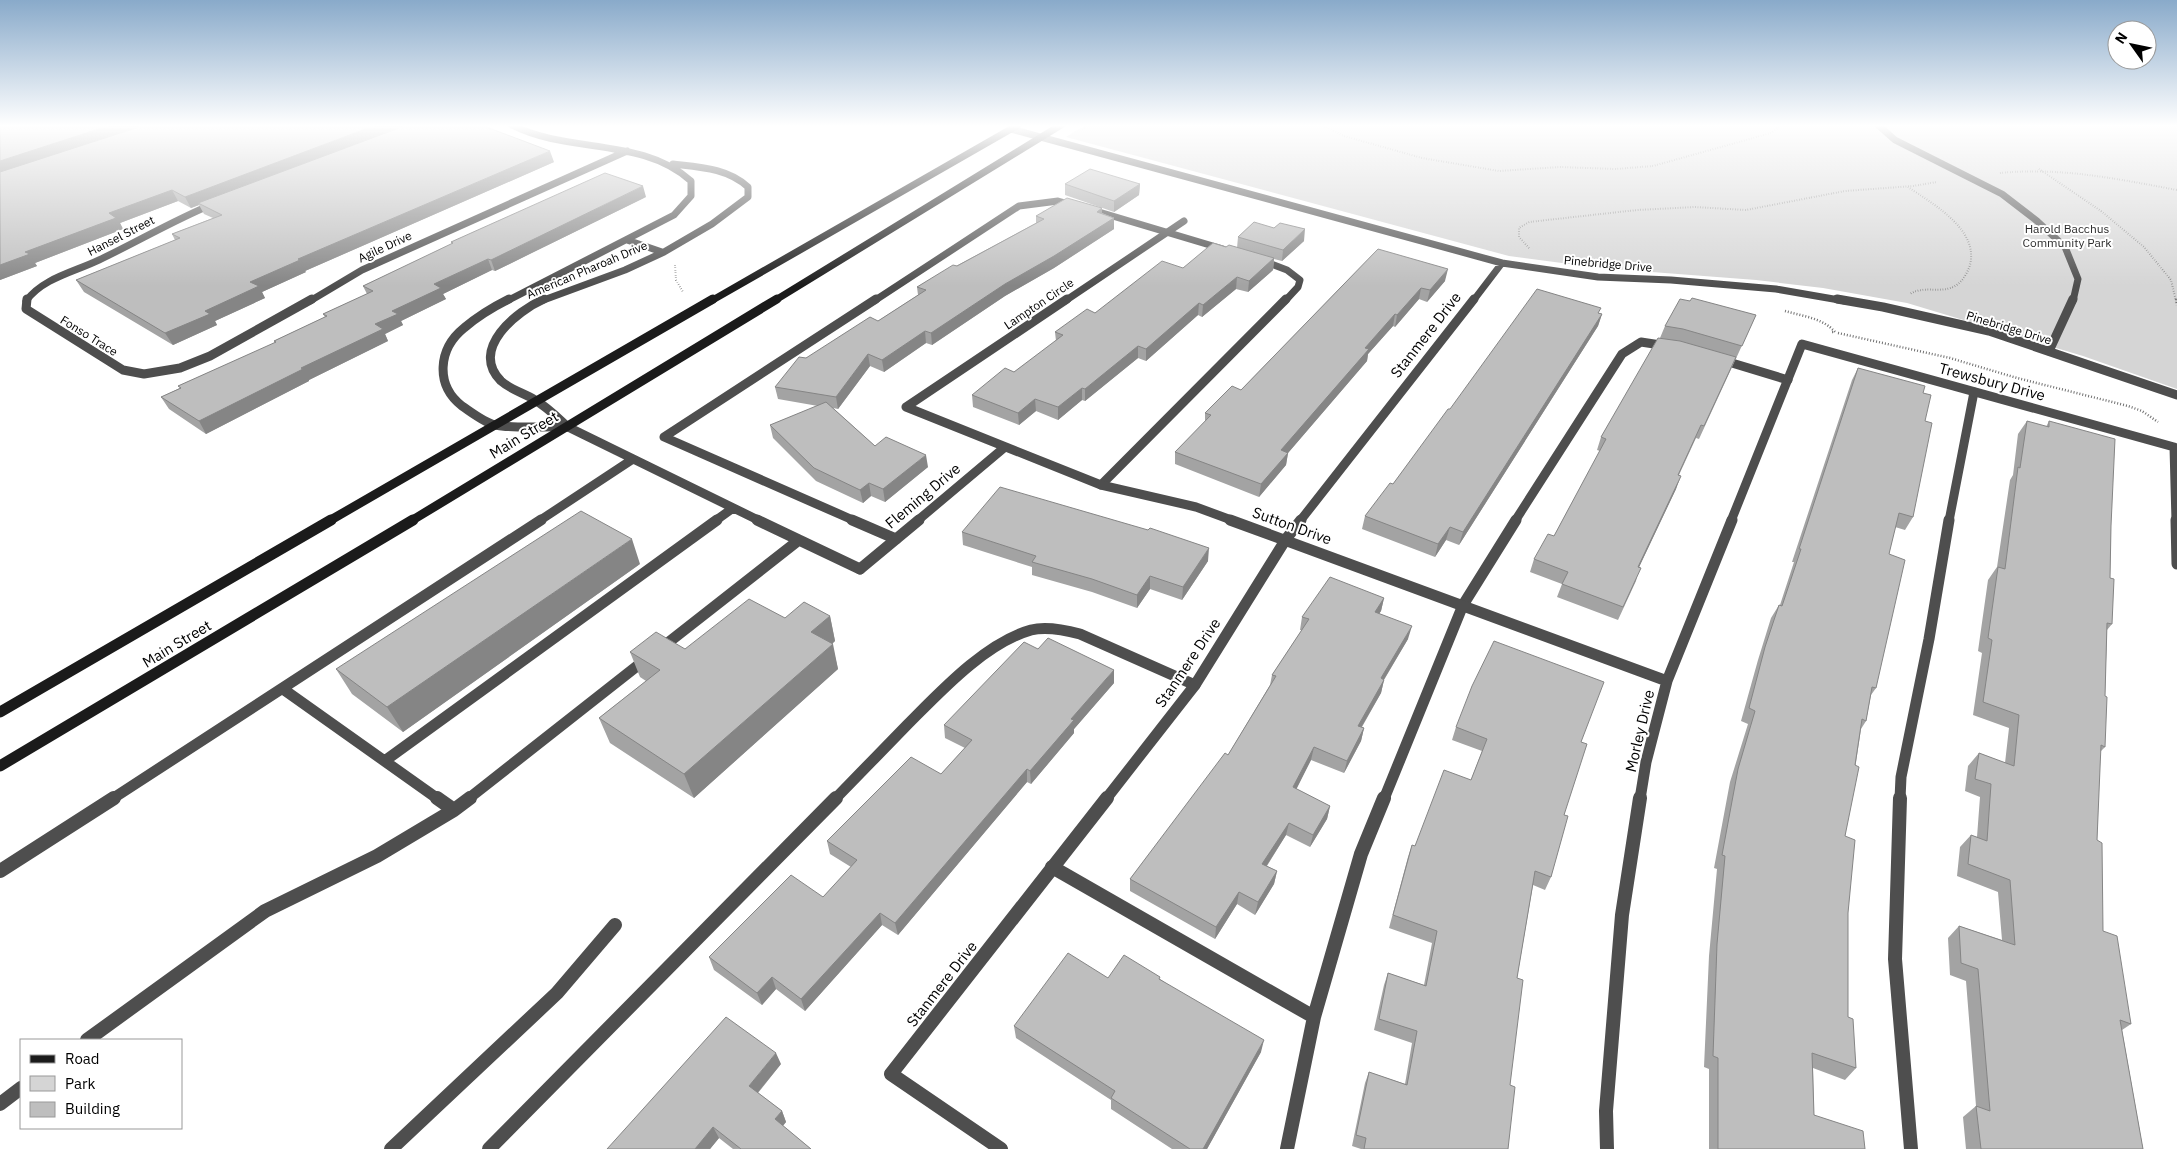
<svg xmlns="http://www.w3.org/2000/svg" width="2177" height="1149" font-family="'IBM Plex Sans',sans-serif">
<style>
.green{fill:#d5d5d5}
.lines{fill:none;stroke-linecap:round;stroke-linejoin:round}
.path-far1{stroke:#707070;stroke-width:2;stroke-dasharray:0.5 2;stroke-linecap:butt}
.path{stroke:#707070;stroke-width:2.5;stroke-dasharray:1 2;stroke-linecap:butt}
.service-far3{stroke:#4e4e4e;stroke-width:7}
.service-far2{stroke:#4e4e4e;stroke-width:9}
.service-far1{stroke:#4e4e4e;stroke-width:11}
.service{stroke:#4e4e4e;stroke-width:14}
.minor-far3{stroke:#4e4e4e;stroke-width:7}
.minor-far2{stroke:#4e4e4e;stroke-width:9}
.minor-far1{stroke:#4e4e4e;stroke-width:11}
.minor{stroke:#4e4e4e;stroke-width:14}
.secondary-far2{stroke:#1b1b1b;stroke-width:7}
.secondary-far1{stroke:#1b1b1b;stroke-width:9}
.secondary{stroke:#1b1b1b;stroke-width:11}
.wall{fill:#a3a3a3}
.shaded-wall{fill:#858585}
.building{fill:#bebebe;stroke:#858585}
.labels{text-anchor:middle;stroke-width:4;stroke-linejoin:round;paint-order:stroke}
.far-park-label{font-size:12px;fill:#2c2c2c;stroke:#fff}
.far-street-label{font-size:12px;fill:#000;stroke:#fff}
.street-label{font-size:15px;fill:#000;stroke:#fff}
</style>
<rect width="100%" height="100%" fill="#fff"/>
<path class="green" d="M1085 125H2177V389L2083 356 1907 303 1823 288 1756 280 1600 268 1509 256 1066 137Z"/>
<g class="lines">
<path class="path-far1" d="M1322 125 1344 136 1422 158 1499 171 1560 167 1616 169 1653 166 1771 133 1782 125
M1082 129 1088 125
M2039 169 2101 211 2144 247 2171 280 2176 301
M2000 173C2061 167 2118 179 2177 190
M1908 187C1933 204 1982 231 1969 268 1966 275 1962 282 1955 286 1941 294 1924 285 1910 294
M1529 248 1519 237V228L1529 222 1637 210 1695 207 1746 210 1845 191 1913 186 1937 182
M675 265 676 280 683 292"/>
<path class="path" d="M2176 299 2177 305
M1785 311C1802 316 1823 318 1835 332H1832
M1838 333 1950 358 2017 378 2128 406 2142 411 2158 422"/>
<path class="service-far3" d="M1878 125 1895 140 2002 194 2037 221 2065 247 2078 279 2073 301
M1089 209 1223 249
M1261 260 1287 270 1300 280 1298 287 1285 301
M874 301 1019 206 1058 201 1072 205"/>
<path class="service-far2" d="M2049 351 2073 299
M1722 360 1788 380
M568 427 760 521
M1101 485 1286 299
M539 521 633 459
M715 521 733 508
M855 521 664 437 876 299
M1515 521 1622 354 1641 342 1667 346
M1949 521 1974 392"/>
<path class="service-far1" d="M852 520 896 539
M799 540 860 569
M660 649 799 540 757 520
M283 689 438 799
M386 760 717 520
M112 799 541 520
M468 799 646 659
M835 799C859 774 883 750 907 725 940 692 985 643 1031 630 1047 626 1065 630 1080 634L1195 685
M1384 799 1463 605 1516 520
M1900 799 1901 777 1929 639 1949 520"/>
<path class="service" d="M437 798 454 810 470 798
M1900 798 1895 959 1911 1149
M1052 867 1314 1017
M0 871 114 798
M87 1040 265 911 377 856 454 810
M0 1104 21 1088
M391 1149 557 993 615 925
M489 1149 836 798
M1287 1149 1314 1017 1361 854 1384 798"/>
<path class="minor-far3" d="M1011 129 1502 263 1598 277 1671 280 1776 289 1845 301
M627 240 662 252
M26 301C43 278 74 272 99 260 137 242 174 220 213 204
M310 301 362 270 627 151
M507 301 674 215 691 196V181C643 137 568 154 512 125
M541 301 625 270 664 252 712 224 748 197V187C728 168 699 167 673 164
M1065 301 1184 221
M1473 301 1502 263"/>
<path class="minor-far2" d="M27 299 26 309 123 370 144 374 180 368 210 356 312 299
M509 299C493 307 478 316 464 328 438 349 435 385 462 406 471 412 485 423 495 425 516 429 546 426 568 427
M544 299C517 311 469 349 501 381 511 390 524 393 535 400 547 407 558 418 568 427
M1837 299 1883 307 1989 331 2177 395
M906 407 1101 485 1196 507 1234 521
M906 407 1067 299
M917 521 1005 447
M1300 521 1474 299
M1731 521 1802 344 2174 447 2176 521"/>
<path class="minor-far1" d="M1230 520 1667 681
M2176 520 2177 564
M860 569 919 520
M1106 799 1195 685 1286 539 1301 520
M1640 799 1646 762 1667 681 1732 520"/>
<path class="minor" d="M1001 1149 891 1074 1107 798
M1607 1149 1606 1111 1622 915 1640 798"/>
<path class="secondary-far2" d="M711 301 1018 125
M774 301 1061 125"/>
<path class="secondary-far1" d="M329 521 713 299
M411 521 777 299"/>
<path class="secondary" d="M0 712 331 520
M0 766 413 520"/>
</g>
<path class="wall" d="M0 125 554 162 305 271 306 272 262 292 265 298 215 321 217 325 173 345 84 292 76 280 175 240 172 234 213 218 204 214 199 205 191 208 178 201 120 223 123 229 35 263 37 266 0 280Z
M1065 184H1140L1139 195 1114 212 1065 195Z
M646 197 495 271 492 270 443 294 446 299 401 321 403 325 385 334 388 341 309 380V381L206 434 169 409 161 397 180 388 178 386 275 343 274 341 325 317 323 314 367 294 363 286 452 244 451 242Z
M1102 208V213L1114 218V229L1054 268 1005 296 932 345 926 343 884 372 870 366 838 409 833 408 875 446 928 467 885 502 871 496 863 503 816 481 773 438 770 425 818 406 778 399 775 387 806 358 878 321 918 295 917 287 1036 223V216Z
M1238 237 1304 241 1282 261 1274 259 1273 270 1248 292 1236 289 1202 317 1198 315 1146 361 1138 358 1085 401 1082 400 1058 420 1036 411 1019 425 973 407 972 395 1014 372 1056 341 1055 332 1095 313 1183 268 1226 247 1237 248Z
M1378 249 1445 281 1427 302 1419 299 1395 327 1393 326 1368 354 1367 361 1288 453 1286 465 1259 497 1175 464V452L1205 422V413L1241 390Z
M1690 301 1756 315 1699 439 1696 438 1679 475 1676 489 1639 567 1636 581 1618 620 1557 597 1562 584 1530 572 1534 559 1554 536 1600 451 1597 450 1601 437 1660 338 1665 326Z
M1599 313 1602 314 1598 326 1459 545 1446 540 1435 557 1362 529 1365 516 1393 484 1450 409Z
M1858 368 1923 393 1925 421 1913 517 1905 530 1895 527 1889 554 1876 688 1871 695 1866 721 1861 729 1845 836 1848 913V1017L1856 1068 1845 1080 1813 1068 1814 1115 1865 1149H1709V1069L1704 1067 1709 956 1717 869 1714 868 1730 782 1748 724 1741 721 1758 660 1771 618 1779 605H1780L1794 562H1792L1852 380Z
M2027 421 2046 427 2049 421 2111 526 2110 578 2112 624 2107 630 2105 696V747L2100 752 2097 840 2103 931 2131 1024 2122 1030 2143 1149H1966L1963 1117 1976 1106 1966 981 1950 975 1948 938 1959 926 2002 940 1998 892 1957 876 1960 847 1971 835 1977 837 1980 797 1965 791 1968 766 1979 753 2005 763 2009 728 1973 715 1982 653 1978 651 1988 580 1997 567 2010 480 2013 475 2018 434Z
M962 532 1208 561 1182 600 1150 589 1137 608 1092 592 1032 575V567L963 545Z
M640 564 403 732 352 694 336 669Z
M1384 598 1381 611 1379 613 1408 639 1384 680 1381 693 1362 727 1364 728 1361 741 1344 773 1311 760 1296 789 1330 806 1327 819 1310 847 1286 835 1267 866 1277 871 1274 884 1255 915 1237 904 1215 939 1130 891V879L1228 755 1270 685 1272 675 1302 630H1300L1302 617Z
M830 616 835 641 832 644 838 669 694 798 610 743 599 718 646 681 640 677 630 652 685 649 785 618Z
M1038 649 1114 683 1074 729V733L1031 784 1027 782 898 935 882 925 805 1011 776 989 762 1005 714 970 709 957 823 897 851 867 830 854 827 841 941 774 965 748 945 738 944 725Z
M1456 727 1581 742 1564 815 1551 877 1545 890 1533 885 1517 978 1510 1085 1508 1149H1361L1352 1146 1365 1083 1369 1072 1405 1084 1412 1043 1374 1030 1384 985 1388 973 1424 985 1432 943 1389 928 1408 857 1412 845 1415 846 1471 780 1482 751 1452 740Z
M1108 978 1160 979 1261 1052 1207 1149H1172L1111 1109V1100L1016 1038 1014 1026Z
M781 1064 758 1093 782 1111 786 1122 783 1126 811 1149H733L719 1138 710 1149H607Z"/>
<path class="shaded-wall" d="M111 125H148L0 174V161Z
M376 125H408L198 203 199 205 191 208 185 197Z
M550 151 554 162 305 271 306 272 262 292 265 298 215 321 217 325 173 345 165 333 205 311 250 282 298 259Z
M1140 184 1139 195 1114 212V201Z
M643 186 646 197 495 271 491 260Z
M172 190 178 201 120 223 123 229 35 263 37 266 0 280V265L25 252 109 213Z
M1102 208V219L1097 212Z
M1114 218V229L1054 268 1005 296 932 345 931 333 1005 284Z
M1305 229 1304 241 1282 261 1283 250Z
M1274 258 1273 270 1248 292 1249 281Z
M488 259 492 270 443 294 446 299 401 321 403 325 385 334 388 341 309 380V381L206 434 199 421 301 368 375 324 392 311 434 284Z
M1448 269 1445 281 1427 302 1430 290Z
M1237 277 1236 289 1202 317 1203 305Z
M1421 288 1419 299 1395 327 1397 315Z
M1199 303 1198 315 1146 361V349Z
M1395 314 1393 326 1368 354 1367 361 1288 453 1286 465 1259 497 1261 484 1281 450 1365 348Z
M1602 314 1598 326 1459 545 1463 532Z
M925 331 926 343 884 372 882 360Z
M1138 346V358L1085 401V389Z
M868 354 870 366 838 409 836 397Z
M1082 388V400L1058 420V407Z
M1035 399 1036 411 1019 425 1018 413Z
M926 455 928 467 885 502 883 489Z
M1681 476 1676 489 1633 580 1638 567Z
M869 483 871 496 863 503 860 490Z
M1450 527 1446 540 1435 557 1438 544Z
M632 539 640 564 403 732 387 707Z
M1209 548 1208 561 1182 600 1183 587Z
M1150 576V589L1137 608V595Z
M1384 598 1381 611 1372 625 1375 612Z
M830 616 835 641 817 657 811 632Z
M1412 626 1408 639 1377 691 1381 678Z
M833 644 838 669 694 798 684 774Z
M1114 670V683L1074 729V733L1031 784 1030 771 1071 719Z
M1384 680 1381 693 1355 738 1358 726Z
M1364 728 1361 741 1344 773 1347 761Z
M1314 747 1311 760 1291 800 1293 787Z
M1027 769V782L898 935 895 923Z
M1330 806 1327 819 1310 847 1313 835Z
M1289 823 1286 835 1260 876 1262 864Z
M1277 871 1274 884 1255 915 1258 902Z
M1239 892 1237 904 1215 939 1216 927Z
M880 913 882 925 805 1011 801 999Z
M772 977 776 989 762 1005 757 993Z
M1264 1040 1261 1052 1207 1149H1203Z
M776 1053 781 1064 754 1097 749 1086Z
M782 1111 786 1122 779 1130 775 1119Z
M713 1127 719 1138 710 1149H695Z"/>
<path class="building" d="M0 125H111L0 161Z
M145 125H376L185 197 172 190 109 213 116 218 25 252 30 254 0 265V172Z
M407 125H481L550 151 298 259 300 260 250 282 259 286 205 311 210 314 165 333 76 280 180 238 172 234 222 215 198 203Z
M1090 169 1140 184 1114 201 1065 184Z
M605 173 643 186 491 260 488 259 434 284 441 288 392 311 398 314 375 324 383 329 301 368 303 369 199 421 161 397 181 388 178 386 276 342 274 341 327 316 323 314 373 291 363 286 453 243 451 242Z
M1067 198 1102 208 1097 212 1114 218 1054 256 1005 284 931 333 925 331 882 360 868 354 836 397 775 387 799 357 806 358 870 317 878 321 926 290 917 287 953 265 957 266 1044 219 1036 216Z
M1254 222 1274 228 1280 223 1305 229 1283 250 1238 237Z
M1213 243 1226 247 1229 245 1274 258 1249 281 1237 277 1203 305 1199 303 1146 349 1138 346 1085 389 1082 388 1058 407 1035 399 1018 413 972 395 1005 368 1014 372 1063 335 1055 332 1087 309 1095 313 1162 261 1183 268Z
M1378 249 1448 269 1430 290 1421 288 1397 315 1395 314 1365 348 1369 349 1281 450 1288 453 1261 484 1175 452 1211 415 1205 413 1232 386 1241 390Z
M1537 289 1601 308 1598 313 1602 314 1463 532 1450 527 1438 544 1365 516 1390 483 1393 484 1448 409H1450Z
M1692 298 1756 315 1742 346 1683 329 1665 326 1680 299 1690 301Z
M1658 338 1680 341 1736 357 1704 426 1701 425 1678 475 1681 476 1638 567 1641 568 1623 607 1562 584 1568 572 1534 559 1548 534 1554 536 1606 439 1601 437Z
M1858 368 1925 386 1923 393 1931 395 1925 421 1932 423 1913 517 1899 513 1889 554 1905 560 1876 688 1872 687 1866 721 1862 719 1855 765 1859 767 1845 836 1855 840 1848 913V1017L1853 1019 1856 1068 1812 1053 1814 1115 1863 1131 1865 1149H1718V1058L1713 1056 1717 944 1725 856 1722 855 1738 769 1755 711 1749 708 1765 647 1779 605 1782 606 1801 549H1799Z
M826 402 875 446 886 437 926 455 883 489 869 483 860 490 814 468 770 425Z
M2027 421 2049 427V421L2115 439 2111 526 2110 578 2114 579 2112 624 2107 623 2105 696 2107 697 2105 747 2101 745 2097 840 2102 843 2103 931 2117 936 2131 1024 2120 1020 2143 1149H1981L1976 1106 1990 1111 1978 969 1961 963 1959 926 2015 945 2010 880 1968 864 1971 835 1987 841 1991 784 1975 779 1979 753 2014 766 2019 715 1983 702 1992 640 1988 638 1998 567 2005 569 2018 467 2020 468Z
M1000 487 1148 530 1150 528 1209 548 1183 587 1150 576 1137 595 1092 579 1032 562 1036 556 962 532Z
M581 511 632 539 387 707 336 669Z
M1330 577 1384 598 1375 612 1412 626 1381 678 1384 680 1358 726 1364 728 1347 761 1314 747 1293 787 1330 806 1313 835 1289 823 1262 864 1277 871 1258 902 1239 892 1216 927 1130 879 1225 753 1228 755 1276 676 1272 675 1309 619 1302 617Z
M749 599 785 618 804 602 830 616 811 632 833 644 684 774 599 718 660 670 630 652 656 632 685 649Z
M1048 638 1114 670 1071 719 1074 720 1030 771 1027 769 895 923 880 913 801 999 772 977 757 993 709 957 791 875 823 897 857 860 827 841 911 757 941 774 972 740 944 725 1024 642 1038 649Z
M1494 641 1604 682 1581 742 1587 744 1564 815 1568 816 1551 877 1535 871 1517 978 1523 980 1510 1085 1515 1087 1508 1149H1364L1366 1138 1356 1135 1369 1072 1407 1085 1417 1031 1379 1019 1388 973 1426 986 1437 931 1393 915 1412 845 1415 846 1444 770 1471 780 1487 739 1456 727 1472 686Z
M1068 953 1108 978 1124 955 1160 977 1159 979 1264 1040 1203 1149H1190L1111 1098 1115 1091 1014 1026Z
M726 1017 776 1053 749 1086 782 1111 775 1119 811 1149H741L713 1127 695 1149H607Z"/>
<linearGradient id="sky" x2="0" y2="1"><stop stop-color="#89aaca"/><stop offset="0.44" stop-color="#fff"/><stop offset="1" stop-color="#fff" stop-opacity="0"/></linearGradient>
<rect width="2177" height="286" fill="url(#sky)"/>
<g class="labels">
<g class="far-park-label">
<text x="2067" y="233">Harold Bacchus<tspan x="2067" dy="14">Community Park</tspan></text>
</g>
<g class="far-street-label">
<text transform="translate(121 236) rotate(-27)" y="4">Hansel Street</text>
<text transform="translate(385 247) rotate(-25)" y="4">Agile Drive</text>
<text transform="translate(1608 264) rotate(5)" y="4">Pinebridge Drive</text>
<text transform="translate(587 270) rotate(-23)" y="4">American Pharoah Drive</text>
<text transform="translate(1039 304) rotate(-34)" y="4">Lampton Circle</text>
<text transform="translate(2009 328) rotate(17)" y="4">Pinebridge Drive</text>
<text transform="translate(89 336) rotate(32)" y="4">Fonso Trace</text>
</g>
<g class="street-label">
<text transform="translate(1426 335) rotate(-52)" y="5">Stanmere Drive</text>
<text transform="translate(1992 382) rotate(15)" y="5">Trewsbury Drive</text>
<text transform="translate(524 435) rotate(-31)" y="5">Main Street</text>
<text transform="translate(923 496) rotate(-40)" y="5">Fleming Drive</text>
<text transform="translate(1292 526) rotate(20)" y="5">Sutton Drive</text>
<text transform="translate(177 644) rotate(-31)" y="5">Main Street</text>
<text transform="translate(1188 663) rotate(-56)" y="5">Stanmere Drive</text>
<text transform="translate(1640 731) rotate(-77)" y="5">Morley Drive</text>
<text transform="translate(942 984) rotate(-52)" y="5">Stanmere Drive</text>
</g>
</g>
<rect x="20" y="1039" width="162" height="90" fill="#ffffff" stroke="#999999"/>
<rect x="30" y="1055" width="25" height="8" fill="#1b1b1b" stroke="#999999"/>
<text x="65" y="1064" font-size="15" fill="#000000">Road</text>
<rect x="30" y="1076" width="25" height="15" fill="#d5d5d5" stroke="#999999"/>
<text x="65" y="1089" font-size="15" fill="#000000">Park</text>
<rect x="30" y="1102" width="25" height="15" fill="#bebebe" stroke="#999999"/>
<text x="65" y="1114" font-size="15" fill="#000000">Building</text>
<g transform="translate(2132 45) rotate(303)"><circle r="24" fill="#ffffff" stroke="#999999"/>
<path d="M0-4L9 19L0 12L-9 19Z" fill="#000000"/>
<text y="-8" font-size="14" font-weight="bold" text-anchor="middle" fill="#000000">N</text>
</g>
</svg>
